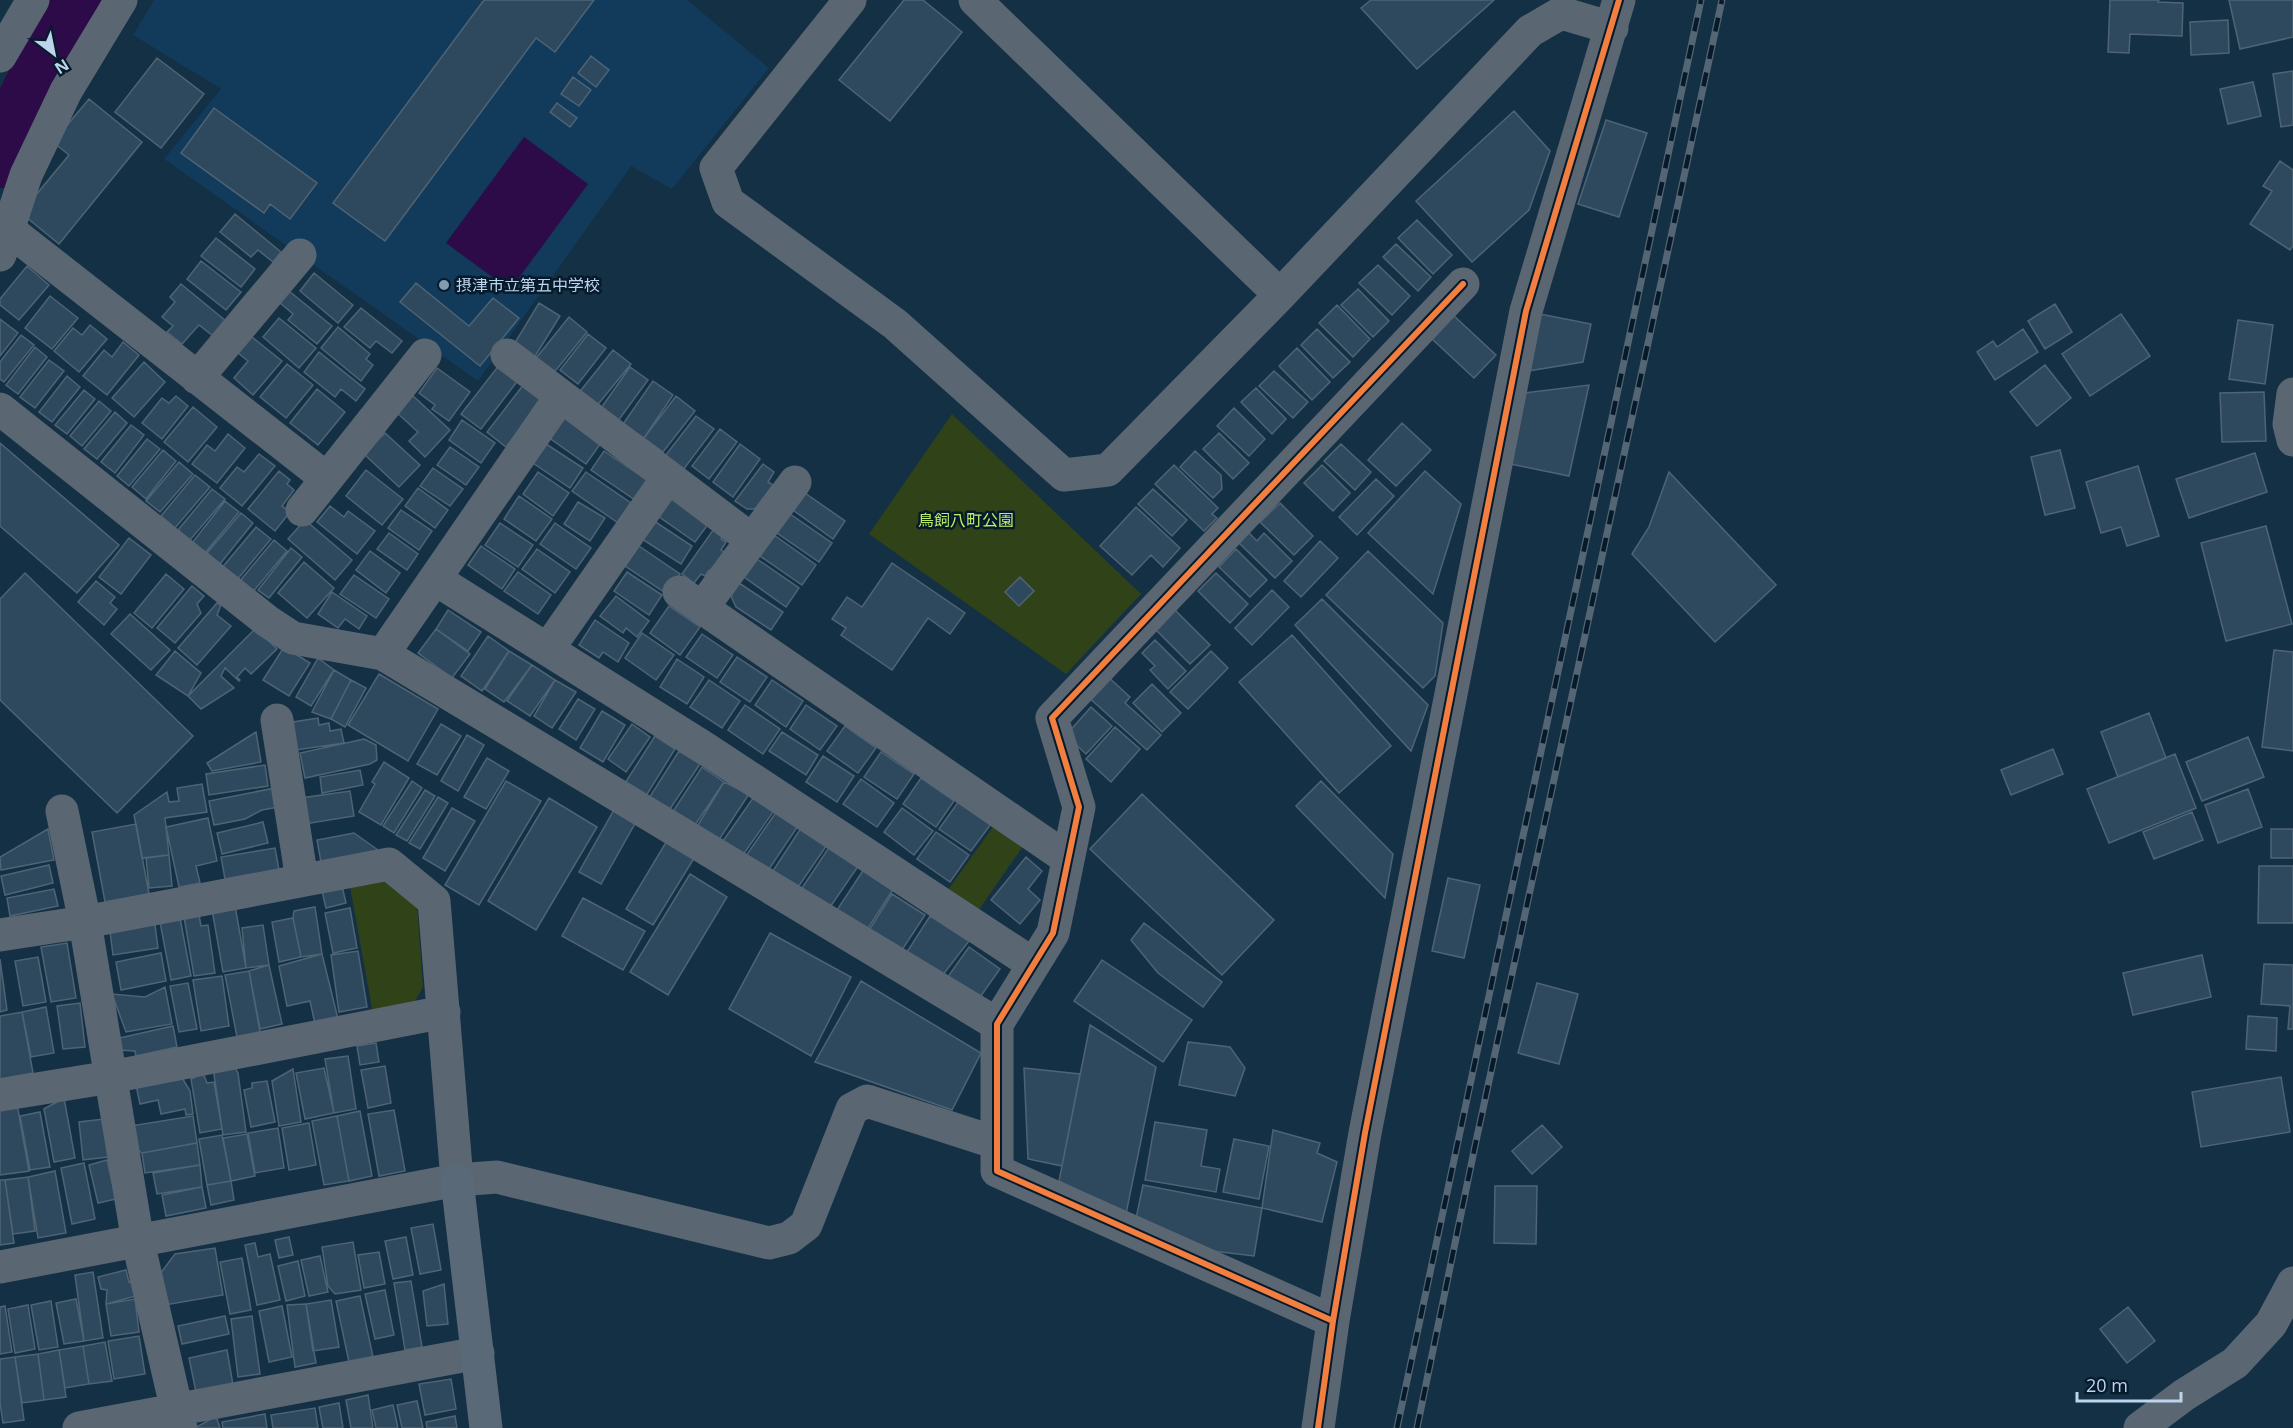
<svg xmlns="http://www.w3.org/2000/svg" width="2293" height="1428" font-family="'Open Sans','Noto Sans JP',sans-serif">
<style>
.built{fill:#113a5b}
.green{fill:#2f4218}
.water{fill:#2c0b48}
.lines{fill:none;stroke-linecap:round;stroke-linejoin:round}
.river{stroke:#2c0b48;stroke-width:62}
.building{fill:#2e495d;stroke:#4e6475;stroke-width:1.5}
.street{stroke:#5a6772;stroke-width:33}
.secondary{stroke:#596977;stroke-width:33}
.rail-casing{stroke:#546674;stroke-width:7}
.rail{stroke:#061a2b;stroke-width:4.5;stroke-dasharray:14;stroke-linecap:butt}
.cycleway-casing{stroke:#061a2b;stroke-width:10}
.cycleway{stroke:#f27e40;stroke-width:6}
.poi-dot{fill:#819bb2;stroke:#061a2b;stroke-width:2}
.labels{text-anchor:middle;stroke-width:5;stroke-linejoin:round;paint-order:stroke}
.poi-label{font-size:16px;fill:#bcd5ed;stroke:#061a2b;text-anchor:start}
.park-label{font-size:16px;fill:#bdee6a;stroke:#061a2b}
</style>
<rect width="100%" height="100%" fill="#143045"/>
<path class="built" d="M154 0H687L769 68 672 189 631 166 478 381 164 159 221 89 133 35Z"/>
<path class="green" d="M952 414 1141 594 1066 674 869 534Z
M997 821 1026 842 978 911 948 890Z
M376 875 417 903 423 987 412 1006 373 1014 349 881Z"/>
<path class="water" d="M524 137 588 184 510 290 446 243Z"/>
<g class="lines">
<path class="river" d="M0 157 50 58 85 0"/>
</g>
<path class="building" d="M484 0H594L555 52 536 38 385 241 333 203Z
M904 0H923L962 32 890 121 839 80Z
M1371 0H1494L1417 69 1361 8Z
M2110 0H2159L2158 2 2183 3 2182 36 2130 34 2129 53 2108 52Z
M2229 0H2293V37L2240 49Z
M2228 20 2229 53 2191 55 2190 22Z
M591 56 609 70 596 87 578 73Z
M157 58 204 94 161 148 115 112Z
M2293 71V125L2281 127 2273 74Z
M573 77 591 90 579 106 561 94Z
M2253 82 2261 116 2228 124 2220 89Z
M89 99 142 142 59 244 21 213 69 155 53 142Z
M557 103 577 118 570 127 550 112Z
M214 108 317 183 290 219 270 204 264 213 181 153Z
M1514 111 1550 151 1529 210 1472 262 1416 201Z
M1606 120 1647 133 1619 217 1578 204Z
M2280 161 2293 170V246L2290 250 2250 224 2272 191 2263 186Z
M235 214 281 252 273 262 258 250 251 257 220 232Z
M1417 220 1452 255 1433 274 1398 238Z
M216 238 255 269 241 287 201 256Z
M1396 244 1431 277 1418 291 1383 257Z
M201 261 241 292 226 310 187 279Z
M1378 265 1410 296 1392 315 1359 283Z
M27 266 49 285 19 320 0 305V299Z
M314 273 353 305 338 323 300 291Z
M416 283 469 326 493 298 519 318 480 366 400 302Z
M181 284 226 321 213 336 199 325 182 344 167 332 173 326 162 317 175 302 170 297Z
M1358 289 1389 321 1373 337 1341 305Z
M289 291 332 326 317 344 288 320 293 314 279 302Z
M50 296 78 318 52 349 25 328Z
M539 303 560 316 534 358 513 346Z
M2055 304 2072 332 2045 349 2028 321Z
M1337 305 1370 339 1353 357 1319 323Z
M361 308 402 341 392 353 376 341 370 348 344 327Z
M1540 314 1591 324 1583 362 1528 371Z
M2121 314 2150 356 2090 396 2062 354Z
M1453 315 1496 355 1474 378 1431 338Z
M569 317 587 332 557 369 551 373 539 367 537 357Z
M279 318 316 348 299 368 263 337Z
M0 319 18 333 0 356Z
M2238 320 2273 325 2265 384 2229 379Z
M90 325 107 339 79 372 54 351 73 328 82 335Z
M338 327 370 354 366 359 373 365 361 381 321 348Z
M1317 329 1350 362 1333 378 1301 345Z
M2023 329 2038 352 1995 380 1977 352 1993 341 1997 347Z
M588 334 606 348 578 384 560 370Z
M21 335 34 345 4 382 0 379V362Z
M252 337 282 361 253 395 234 378 248 361 238 353Z
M123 342 139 355 107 395 83 376 104 350 112 357Z
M35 347 47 357 18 394 6 385Z
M1297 348 1330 382 1312 400 1279 366Z
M613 350 631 364 595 408 578 394Z
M319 352 365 389 356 401 341 389 335 397 304 372Z
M49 360 64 371 35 408 20 397Z
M144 362 165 382 134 417 112 398Z
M287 364 313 385 286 418 260 397Z
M500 364 519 379 481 429 461 414Z
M2045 365 2071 398 2037 426 2010 392Z
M630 367 648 380 618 421 601 408Z
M437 368 470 392 449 421 432 409 435 405 419 393Z
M1274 371 1308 402 1293 418 1259 386Z
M67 376 80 387 52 422 39 412Z
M653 381 673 395 644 438 623 424Z
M524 384 543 400 506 447 487 432Z
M1589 385 1569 476 1510 464 1524 393Z
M1256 388 1286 419 1272 434 1241 402Z
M317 389 345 412 318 445 290 423Z
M84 390 95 399 67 434 55 425Z
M2264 392 2266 441 2222 442 2220 393Z
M411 394 450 430 425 457 409 441 418 432 396 412Z
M176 396 188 406 162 439 142 423 162 398 169 403Z
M676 396 695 411 663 452 644 438Z
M99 401 111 411 82 446 70 436Z
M193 407 217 427 188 462 164 442Z
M1234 408 1265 439 1249 456 1217 426Z
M115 412 127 423 97 459 84 449Z
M563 416 601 443 586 464 548 437Z
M696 416 714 429 683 470 665 456Z
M462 420 495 443 481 463 449 440Z
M1402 423 1431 450 1396 486 1368 460Z
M131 425 144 435 115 473 101 462Z
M720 429 737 442 709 479 692 466Z
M385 433 420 465 399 487 364 454Z
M1219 433 1249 463 1233 479 1203 449Z
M228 434 245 448 217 483 192 464 207 445 215 451Z
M147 439 160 449 129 486 117 476Z
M543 442 583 468 570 488 530 461Z
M0 443 119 545 77 593 0 526Z
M740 444 760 459 733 497 713 482Z
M1341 444 1371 472 1355 490 1324 461Z
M450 447 479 467 466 485 437 465Z
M163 450 176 461 146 499 132 487Z
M2060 450 2075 508 2045 515 2031 457Z
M604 451 647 480 635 500 591 470Z
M1195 451 1221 475 1222 489 1213 498 1180 467Z
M2255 453 2267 492 2189 518 2176 479Z
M259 454 275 466 242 506 220 488 237 467 244 472Z
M179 462 193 474 160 512 146 501Z
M763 464 774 472 768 482 773 485 755 509H747L735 501Z
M1174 465 1218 508 1212 514 1217 518 1204 531 1155 484Z
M1322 465 1350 493 1333 511 1304 483Z
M2138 466 2159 536 2127 546 2121 527 2101 533 2086 482Z
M433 468 463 489 450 506 420 486Z
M366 470 403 499 382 525 346 496Z
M279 471 290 480 287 484 294 490 282 506 290 512 275 531 248 509Z
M1425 471 1461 504 1433 594 1368 533Z
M538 472 569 493 553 516 523 494Z
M586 472 631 503 618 523 572 491Z
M1669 472 1776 585 1715 642 1632 554 1649 527Z
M195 475 210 487 175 528 161 516Z
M1376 479 1394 496 1357 535 1339 517Z
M418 488 448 510 435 528 405 506Z
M212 489 225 499 190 540 178 530Z
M1153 489 1187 520 1172 536 1138 504Z
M805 493 845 521 833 539 793 510Z
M669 494 709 523 695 542 655 514Z
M519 496 552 519 536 541 504 519Z
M225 501 239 512 205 553 192 543Z
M578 502 605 518 590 541 564 524Z
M1280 503 1313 536 1294 555 1260 522Z
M330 506 344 517 348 511 375 531 357 554 317 522Z
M1136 507 1180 548 1163 567 1151 555 1132 575 1100 546Z
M401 510 432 531 419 550 388 528Z
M241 513 253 523 220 564 207 553Z
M790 514 832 543 819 562 777 533Z
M305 520 352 560 335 580 288 539Z
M654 521 692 546 681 564 642 539Z
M500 523 533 545 518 567 485 545Z
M555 523 591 548 576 569 540 544Z
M716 526 725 532 721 539 726 542 721 550 727 554 714 573 709 570 705 576 701 574 694 583 682 574Z
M2266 526 2292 624 2226 641 2201 543Z
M256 527 271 539 236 581 221 569Z
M1247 531 1257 541 1264 533 1292 561 1275 578 1237 541Z
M389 533 418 554 407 570 377 549Z
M774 535 816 565 802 585 760 556Z
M129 538 151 555 121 594 99 577Z
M274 540 287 551 252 593 239 582Z
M1320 541 1338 558 1301 597 1284 581Z
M481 546 515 569 502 589 468 565Z
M639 546 680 574 667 594 625 566Z
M291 548 302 557 269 598 258 590Z
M537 549 570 572 555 593 522 569Z
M1236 549 1267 580 1250 597 1219 567Z
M370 551 400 573 386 593 356 570Z
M1368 551 1443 623 1435 676 1423 688 1326 595Z
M757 559 799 588 786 607 744 577Z
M304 562 334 588 307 618 278 593Z
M892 563 965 613 950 634 928 618 892 670 841 635 846 628 832 619 847 597 862 607Z
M518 572 551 595 538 614 504 591Z
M627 572 662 595 649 615 614 591Z
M25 573 193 736 117 813 0 700V599Z
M1216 573 1248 604 1230 623 1198 591Z
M166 574 184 589 152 628 134 613Z
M354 575 389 599 376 618 340 594Z
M1020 577 1034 591 1019 606 1005 592Z
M96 581 115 597 110 603 117 609 104 625 78 602Z
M739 583 783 612 771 630 736 607 731 596Z
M192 586 204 596 197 604 201 613 175 643 157 628Z
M1272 590 1289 607 1252 645 1235 628Z
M332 592 367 616 359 629 345 619 338 628 318 614Z
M616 596 649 621 637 637 626 628 623 633 600 616Z
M1322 599 1428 705 1411 751 1295 625Z
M217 603 221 605 217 615 231 626 197 665 178 648Z
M669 606 700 627 680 655 650 633Z
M1174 609 1210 645 1190 664 1155 629Z
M448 610 481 632 468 651 436 629Z
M130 614 170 650 151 670 111 634Z
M595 620 629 643 618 662 603 652 599 658 579 645Z
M256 628 277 649 251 674 245 668 237 677 240 680 239 681 225 668 221 676 234 688 201 709 188 696Z
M436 629 470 654 452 678 418 653Z
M642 633 674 655 656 680 625 658Z
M702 634 733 655 717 678 686 657Z
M1292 635 1391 746 1339 793 1239 682Z
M488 636 509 651 482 691 461 676Z
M1155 640 1186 671 1168 689 1150 670 1155 666 1142 653Z
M284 647 310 663 289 696 263 680Z
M2274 650 2293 652V751L2262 747Z
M175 651 201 673 188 696 156 675Z
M509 651 532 665 504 702 485 689Z
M1211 651 1228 668 1188 709 1170 692Z
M737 657 767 677 750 702 720 682Z
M318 658 334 670 311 706 296 697Z
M677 659 704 677 687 704 660 687Z
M532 665 555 680 530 716 507 701Z
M334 670 351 680 331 719 312 712Z
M379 674 438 709 408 761 348 725Z
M1105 674 1130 697 1125 703 1161 735 1147 750 1086 695Z
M351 680 366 688 345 727 331 719Z
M555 680 576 692 552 728 534 716Z
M709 680 740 701 722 728 690 707Z
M772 680 803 701 786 727 755 705Z
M1152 684 1181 713 1162 732 1133 703Z
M578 699 595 709 576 740 559 729Z
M745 705 780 729 763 754 728 730Z
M806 705 837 726 820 750 790 729Z
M1091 707 1112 726 1086 754 1066 735Z
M602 711 625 725 603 762 580 748Z
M2149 713 2166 758 2118 777 2101 732Z
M318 718 319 725 329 723 330 731 341 729 344 743 296 750 293 722Z
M441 724 461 736 437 775 417 764Z
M632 724 650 737 626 772 608 759Z
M845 726 876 748 858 773 827 751Z
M1115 727 1140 749 1111 782 1086 759Z
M256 732 261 762 212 771 207 763Z
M782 732 818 755 806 775 769 751Z
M467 735 484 745 458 791 441 781Z
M655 736 675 749 641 804 620 791Z
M2248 737 2264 777 2202 801 2186 762Z
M364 739 376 745 377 760 370 764 305 778 300 753Z
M2053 749 2063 774 2011 795 2001 770Z
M679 751 700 764 664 818 644 806Z
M881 752 914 774 897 799 864 777Z
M2175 754 2196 808 2109 843 2087 789Z
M823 756 854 776 837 802 806 782Z
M487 758 509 771 486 809 464 797Z
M384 762 409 778 381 825 359 812 375 784 372 782Z
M265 765 268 786 209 795 206 774Z
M702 767 724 782 689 834 668 819Z
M360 770 363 785 322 793 320 777Z
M921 778 954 801 936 827 903 804Z
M861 779 894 803 877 827 843 804Z
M412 781 422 788 394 833 383 826Z
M506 781 541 801 479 905 445 885Z
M1321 781 1393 854 1385 898 1296 806Z
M724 782 749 794 713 849 692 835Z
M202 784 207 812 165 818 169 855 142 858 134 815 167 792 169 802 179 801 177 788Z
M275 788 279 807 262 810 245 819 214 825 209 801Z
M2248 789 2262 827 2218 843 2205 805Z
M425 790 435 796 407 841 396 835Z
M350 791 354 816 305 824 301 798Z
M758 791 778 805 738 862 718 848Z
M1142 794 1274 920 1222 975 1090 849Z
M438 797 448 803 420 849 409 843Z
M549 798 597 827 536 930 488 901Z
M959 801 991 824 971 851 939 829Z
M452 808 475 821 445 871 423 858Z
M615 808 637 820 601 884 579 872Z
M779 808 800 823 763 878 741 863Z
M902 808 933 831 914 855 884 832Z
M2192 812 2203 840 2154 859 2143 832Z
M208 818 217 861 196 866 200 883 179 887 166 827Z
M263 822 268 843 222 854 217 833Z
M136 824 149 894 105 902 92 832Z
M803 825 829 842 794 893 769 877Z
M48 829 54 860 1 870 0 857Z
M2271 829H2293V858H2271Z
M936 832 969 855 950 882 917 859Z
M354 833 378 850 321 862 317 840Z
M668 839 696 855 653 925 626 909Z
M830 846 859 865 826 913 798 894Z
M275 848 279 870 225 879 221 857Z
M169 855 172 886 149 888 146 858Z
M1026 857 1042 871 1028 889 1040 900 1020 924 991 900Z
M49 865 53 883 5 895 1 876Z
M2259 866H2293V923H2258Z
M864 869 894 888 863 936 833 916Z
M690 874 727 897 668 995 630 972Z
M1448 878 1480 885 1464 958 1432 951Z
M341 882 346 903 326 908 321 887Z
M54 889 58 906 10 916 7 898Z
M892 894 925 915 898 956 866 935Z
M583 898 645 931 623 970 562 936Z
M234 900 246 968 223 972 211 904Z
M315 907 322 954 301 957 293 918 294 911Z
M350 908 357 948 333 953 325 913Z
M198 909 201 926 208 925 215 973 194 976 183 911Z
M930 916 969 941 939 980 905 955Z
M154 917 158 948 113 955 109 924Z
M180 918 191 976 171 980 160 922Z
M293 918 301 957 279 962 272 922Z
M1144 923 1222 982 1203 1007 1158 973 1131 940Z
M263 925 269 965 246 968 242 928Z
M770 933 851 977 811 1056 729 1009Z
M67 943 76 998 51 1002 41 947Z
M969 947 1000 969 978 1000 947 978Z
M358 951 367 1007 339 1012 331 955Z
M161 953 166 981 121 990 116 962Z
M322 954 338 1019 315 1024 310 1001 287 1006 279 966Z
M2202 955 2211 997 2133 1015 2123 973Z
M38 957 46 1002 23 1006 15 961Z
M0 959 7 1010 0 1012Z
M1102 960 1192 1020 1163 1062 1074 1001Z
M2264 964 2293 965V1029H2288L2290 1006 2261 1004Z
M269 965 282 1024 260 1029 249 971Z
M249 971 261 1037 238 1042 225 975Z
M222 976 229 1026 201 1031 193 980Z
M861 981 981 1053 952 1110 815 1062Z
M188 983 197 1029 179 1032 170 986Z
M1537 983 1578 994 1559 1064 1518 1053Z
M165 987 172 1024 126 1032 112 994 145 997Z
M80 1003 85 1047 63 1049 57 1006Z
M46 1007 54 1053 31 1057 22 1012Z
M22 1012 33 1073 0 1079V1016Z
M2248 1016 2277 1018 2276 1051 2246 1049Z
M1090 1025 1156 1067 1126 1214 1059 1181Z
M173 1026 177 1047 136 1056 135 1051 118 1050 115 1039Z
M1188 1042 1230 1047 1245 1068 1235 1096 1179 1085Z
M376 1043 379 1062 360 1065 357 1046Z
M348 1056 356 1109 334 1113 325 1059Z
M233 1064 238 1073 246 1132 223 1135 213 1068Z
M385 1066 391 1103 368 1108 361 1070Z
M324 1068 334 1113 305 1119 296 1073Z
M1024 1068 1080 1074 1062 1166 1028 1159Z
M293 1069 301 1122 279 1126 272 1081Z
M203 1073 207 1083 214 1082 222 1129 200 1133 191 1079Z
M181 1076 190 1091 193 1114 186 1115 185 1109 161 1114 158 1100 140 1104 136 1085Z
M2281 1077 2290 1132 2201 1147 2192 1092Z
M267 1081 275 1122 251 1127 244 1090 252 1088V1083Z
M64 1098 75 1158 54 1162 44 1109Z
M17 1104 29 1171 0 1175V1107Z
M394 1110 405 1171 379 1176 368 1114Z
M360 1111 372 1176 349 1181 337 1116Z
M40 1112 50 1167 30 1170 20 1116Z
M193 1116 197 1143 142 1153 134 1147 130 1126Z
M337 1116 349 1181 324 1185 312 1121Z
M104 1119 108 1157 83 1160 79 1122Z
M1155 1122 1207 1130 1201 1166 1220 1169 1216 1192 1145 1180Z
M309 1123 316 1165 289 1170 282 1128Z
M1542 1125 1562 1147 1532 1174 1512 1151Z
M278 1128 284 1168 255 1173 248 1133Z
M1273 1130 1320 1143 1317 1153 1337 1162 1322 1222 1262 1208Z
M247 1134 255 1176 231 1181 223 1138Z
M222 1135 231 1181 207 1185 199 1139Z
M1234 1139 1269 1146 1259 1199 1223 1192Z
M197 1143 200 1165 145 1173 142 1153Z
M107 1160 116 1199 98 1203 89 1165Z
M84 1163 95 1219 72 1224 61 1168Z
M200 1165 202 1187 157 1194 153 1173Z
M55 1171 66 1233 38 1238 28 1177Z
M28 1177 35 1231 13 1234 5 1180Z
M0 1180H5L14 1243 0 1245Z
M231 1181 234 1200 211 1205 207 1185Z
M1143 1185 1262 1208 1254 1256 1187 1248 1134 1228Z
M1495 1186H1537L1536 1244 1494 1243Z
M202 1187 206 1208 166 1216 162 1195Z
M433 1224 441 1270 420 1274 411 1228Z
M289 1237 293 1255 279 1258 275 1240Z
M406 1237 413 1275 393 1279 385 1241Z
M353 1242 361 1290 335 1294 328 1286 322 1247Z
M255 1243 258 1257 270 1254 280 1300 257 1305 245 1245Z
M215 1248 223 1295 165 1305 160 1274 175 1254Z
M379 1252 385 1284 364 1288 358 1255Z
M320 1256 328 1292 309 1296 301 1260Z
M242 1258 251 1310 230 1314 220 1262Z
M298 1261 305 1296 286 1301 278 1266Z
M126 1270 129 1282 132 1281 136 1296 106 1304 107 1290 101 1289 98 1277Z
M93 1272 103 1338 84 1341 75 1275Z
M411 1281 422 1347 405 1350 394 1283Z
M444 1284 448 1324 427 1326 423 1291Z
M385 1290 394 1335 375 1339 365 1294Z
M360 1296 373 1357 349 1362 336 1301Z
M76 1299 84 1341 64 1344 56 1303Z
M135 1299 139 1332 111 1336 106 1304Z
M331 1300 339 1347 313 1351 306 1304Z
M51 1301 58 1347 39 1350 31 1305Z
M306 1304 316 1363 295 1367 287 1305Z
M28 1305 35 1349 15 1353 8 1309Z
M5 1306 12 1352 0 1354V1307Z
M282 1306 292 1357 269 1362 259 1311Z
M2128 1307 2155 1341 2127 1363 2100 1329Z
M225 1316 229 1334 182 1344 178 1326Z
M252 1316 260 1374 238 1377 231 1319Z
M139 1336 145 1374 114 1379 108 1341Z
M105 1342 112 1381 89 1384 83 1346Z
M83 1346 89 1384 65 1388 59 1350Z
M59 1350 66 1397 44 1400 38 1354Z
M227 1350 233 1385 196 1392 189 1358Z
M38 1354 44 1400 22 1403 15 1357Z
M15 1357 24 1420 3 1423 0 1403V1359Z
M451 1379 456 1409 425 1415 419 1384Z
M368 1395 373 1428H351L346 1400Z
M417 1401 423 1428H402L397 1405Z
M339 1403 343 1428H323L319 1407Z
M393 1405 398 1428H376L372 1410Z
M315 1408 318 1428H273L271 1415Z
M265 1414 267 1428H223L222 1422Z
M216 1416 220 1428H195Z
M455 1416 457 1428H427L426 1422Z"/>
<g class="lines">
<path class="street" d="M850 0 716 168 728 202 895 324 1064 475 1108 470 1280 295 1530 31 1561 13 1612 28
M975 0 1280 295
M0 56 33 0
M0 226 9 230 326 478
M0 255 26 175 66 91 121 0
M507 355 752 540
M197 378 300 255
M2293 394 2289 424 2293 440
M0 409 267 621 293 638 383 654 997 1024
M302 510 425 355
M435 579 703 747 1033 964
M679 592 1068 859
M702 608 795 482
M548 649 668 477
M383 654 561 396
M277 720 302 880
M62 811 85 922 138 1242 181 1428
M0 935 85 922 389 864 434 901 457 1180
M0 1095 111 1077 444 1012
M0 1267 457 1180 497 1177 769 1243 789 1238 806 1225 852 1109 867 1101 997 1143
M1333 1321 997 1171V1024L1053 933 1079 807 1052 718 1463 284
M79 1428 478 1353
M1318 1428 1333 1321 1365 1133 1526 311 1619 0
M2140 1428 2184 1395 2235 1363 2271 1324 2293 1283"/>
<path class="secondary" d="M457 1180 486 1428"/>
<g class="rail-casing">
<path id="rail" d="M1397 1428 1701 0
M1417 1428 1475 1146 1722 0"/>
</g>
<use href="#rail" class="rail"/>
<g class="cycleway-casing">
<path id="cycleway" d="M1333 1321 997 1171V1024L1053 933 1079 807 1052 718 1463 284
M1318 1428 1333 1321 1365 1133 1526 311 1619 0"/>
</g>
<use href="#cycleway" class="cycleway"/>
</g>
<circle class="poi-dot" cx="444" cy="285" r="6"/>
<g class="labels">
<g class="poi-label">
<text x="456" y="291">摂津市立第五中学校</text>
</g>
<g class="park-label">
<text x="966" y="526">鳥飼八町公園</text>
</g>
</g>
<g transform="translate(54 54) rotate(148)" stroke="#061a2b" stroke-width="4.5" paint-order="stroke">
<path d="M0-4.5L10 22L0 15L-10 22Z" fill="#bcd5ed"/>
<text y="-9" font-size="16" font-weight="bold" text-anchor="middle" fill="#bcd5ed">N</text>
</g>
<path d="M2077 1392v9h104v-9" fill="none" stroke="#bcd5ed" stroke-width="3"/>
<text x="2086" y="1392" font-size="18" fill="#bcd5ed" stroke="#061a2b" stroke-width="4.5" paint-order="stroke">20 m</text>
</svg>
